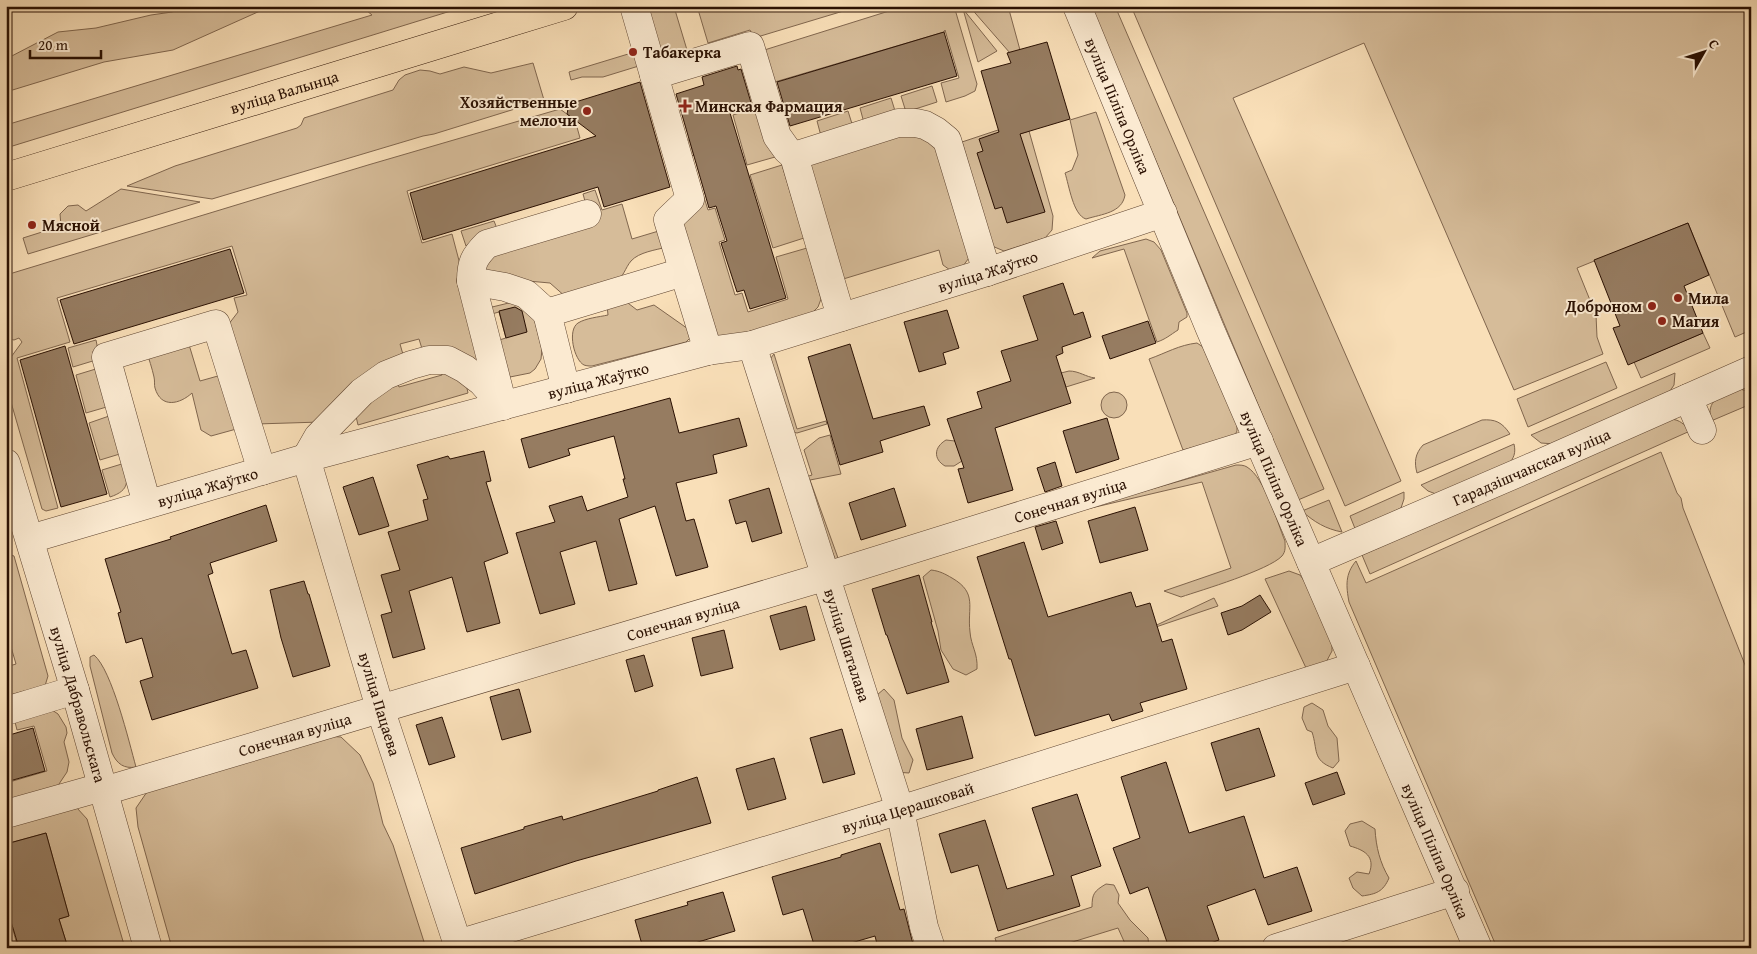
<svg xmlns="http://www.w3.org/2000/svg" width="1757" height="954" font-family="'Gentium Book Plus',serif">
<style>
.green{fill:#d6bc99;stroke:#80664e}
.building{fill:#967c61;stroke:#2a1002}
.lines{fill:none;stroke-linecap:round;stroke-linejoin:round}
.minor-casing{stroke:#5e4430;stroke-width:29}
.major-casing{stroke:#2a1002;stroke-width:29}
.minor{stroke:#fbead1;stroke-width:28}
.major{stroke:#f9dfb8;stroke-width:28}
.poi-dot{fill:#8f2418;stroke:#fbead1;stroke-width:2}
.labels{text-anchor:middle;stroke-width:4;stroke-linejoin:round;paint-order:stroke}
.poi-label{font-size:16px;font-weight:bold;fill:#2a1002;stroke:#fbead1;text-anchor:start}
.street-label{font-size:16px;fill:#2a1002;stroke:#fbead1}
</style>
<rect width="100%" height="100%" fill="#f9dfb8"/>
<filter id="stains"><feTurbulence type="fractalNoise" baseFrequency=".004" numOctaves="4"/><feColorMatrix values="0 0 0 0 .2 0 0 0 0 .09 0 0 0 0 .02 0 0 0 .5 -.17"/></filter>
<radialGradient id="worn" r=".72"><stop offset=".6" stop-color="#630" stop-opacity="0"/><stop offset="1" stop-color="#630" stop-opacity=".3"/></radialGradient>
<path class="green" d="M185 6H284L260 11 173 50 104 62 6 92V59L58 32 96 28 151 15 172 12Z
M361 6H467L6 148V125L372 15Z
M646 6H688L675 10 687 50 658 59Z
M697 6H860L754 38 750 30 708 43Z
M905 6H954L977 84 975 91 965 96 946 102 941 83 959 78 945 30 944 32 768 84 758 52Z
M969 6H1008L1020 50 1010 53Z
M1091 6H1115L1324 489 1298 500Z
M1131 6H1751V330L1735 337 1688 223 1577 268 1596 315 1597 337 1603 354 1514 390 1364 43 1233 98 1401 481 1345 506Z
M963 9 997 51 978 62Z
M638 51 642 65 603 77H582L571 80 569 72Z
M533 63 544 100 434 134 423 136 212 199 127 186 175 166 297 128 301 125 304 118 393 90 399 80 405 75 420 70 430 71 440 74 464 67 491 73Z
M932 86 937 102 906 112 901 96Z
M891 98 896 114 864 123 860 108Z
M762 106 782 155 747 165 733 115Z
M560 109 575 120 580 138 407 191 422 243 452 234 486 363 423 352 419 339 400 344 404 358 321 422 256 424 228 325 238 312 234 298 247 295 232 246 57 298 70 342 17 358 58 508 46 511 42 509 6 385V364L22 342 19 338 14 340 6 338V275L368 165Z
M848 111 853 127 821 136 817 121Z
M1096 112 1125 195C1122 213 1102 214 1086 219 1073 215 1069 185 1065 173L1072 170 1078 155 1070 120Z
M1018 127 1020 134 1029 131 1053 216 1052 230 1045 238 1004 251 992 246 962 142 998 130 999 132Z
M899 129 932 137 971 255 963 266 950 270 943 265 939 250 840 280 804 160Z
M692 139 697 154 691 156 708 210 715 208 725 240 719 242 735 295 742 293 748 312 788 299 776 257 807 248 821 299 818 307 811 314C787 321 737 343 714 334L678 226 682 142Z
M782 165 804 238 773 248 750 175Z
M121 189 200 202 28 254 23 238 61 226 60 214 68 206 78 205 86 211Z
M595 190 602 210 622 204 632 239 662 230 667 247C656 250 639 252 631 261 625 268 624 277 615 282 600 289 582 293 567 298L550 283 506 279 486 271 484 267 486 254 590 219 583 194Z
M494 221 498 231 483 236 466 246 461 231Z
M1146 239 1154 242 1161 250 1187 313V317L1179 322 1178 330C1170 335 1166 339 1157 342L1124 249 1092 258 1100 251Z
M624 300 637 310 654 305 691 331 690 338 686 342 592 366C589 366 587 366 584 365 574 360 567 330 578 323 586 318 599 317 608 315L607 305Z
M517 301 533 314 542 349 541 359 535 369 530 373 505 378 492 342 506 338 499 312 484 316 488 308Z
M1703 333 1710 348 1641 378 1634 362Z
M187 338 200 381 225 374 240 428 211 436 201 430 192 393C180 404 161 409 155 388 154 385 155 381 154 377 152 368 149 359 146 350Z
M96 340 98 350 93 351 96 360 73 367 68 348Z
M1197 343 1203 347 1237 424V431L1234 437 1183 450 1149 359C1166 353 1179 345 1197 343Z
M774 354 797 429 826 421 827 424 797 433 793 432 770 359Z
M1606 362 1617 388 1528 427 1517 399Z
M441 367 465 379 468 393 358 425 355 412 396 380 399 387 442 375Z
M99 368 110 406 86 413 76 375Z
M1069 371C1079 371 1086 377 1095 378L1066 387 1061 373Z
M1675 373 1674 385 1670 391 1555 444 1541 443 1531 435Z
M1736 388 1751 392V404L1711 421C1706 399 1720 397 1736 388Z
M1101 405a13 13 0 1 1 26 0a13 13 0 1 1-26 0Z
M112 415 123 453 100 460 89 423Z
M1671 419C1680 420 1684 424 1690 431L1370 574 1362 555Z
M1482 420C1495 419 1502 422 1510 434L1417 473C1414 462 1415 454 1423 445Z
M830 435 841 474 810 480 838 558 836 561 802 478 812 475 804 450 819 438Z
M946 440 955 441 962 461 954 466H945C933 459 934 447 946 440Z
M1514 444C1516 453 1514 458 1508 465L1436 494 1428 491 1421 485Z
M1661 452 1677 493 1681 498 1683 508 1751 680V948H1497L1349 602C1346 586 1345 574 1356 561L1366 583Z
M125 463C127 481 131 490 110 497L102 470Z
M1236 465C1240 465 1244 465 1247 467 1265 478 1277 522 1285 541 1285 547 1286 551 1282 556 1269 570 1202 590 1181 597L1164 591 1231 568 1202 482 1057 516Z
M1404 492V499L1401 508 1356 531 1350 516Z
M1329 500 1342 532C1326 529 1314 522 1302 511Z
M6 553 14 556 48 676 44 689 26 698 24 691 6 696V667L16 664 6 630Z
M931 570C940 571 945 574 952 578 978 593 967 607 970 632 971 646 978 653 977 669L966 675 953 669 941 650 938 631 923 577Z
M1289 571 1300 575 1305 582 1332 643V651L1324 666 1306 668 1265 579Z
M1214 598 1218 606 1144 631Z
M94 655C112 670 129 742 136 767 124 769 117 764 112 753L90 666V657Z
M884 689 894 700 902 738 913 760 909 773 895 772 877 695Z
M1312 703 1323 710 1328 726 1337 738 1339 761 1333 768C1312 760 1318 750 1312 732L1307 730 1302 718 1304 707Z
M52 710 58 714 66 727 67 733 64 742 69 762 67 772 57 787 6 805V783L47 771 34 726 17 730 14 718Z
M308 735 341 737 360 755 373 783 383 824 393 845 426 948H172L138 827 136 808 149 789 200 770 215 772Z
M77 808 87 819 125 948H68L59 919 69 916 46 833 6 844V824Z
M1362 821 1375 829C1376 847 1380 863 1389 878 1383 892 1376 894 1362 896L1353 888 1349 878 1357 872 1369 874C1376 856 1364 850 1350 846L1345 831 1350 824Z
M1106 884 1114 885 1119 895 1118 903 1130 920 1148 938 1149 948H1127L1118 928 1066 944 1067 948H1027L1020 945 1015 948H998L995 938 1004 935 1092 907C1092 894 1094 891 1106 884Z
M6 905 18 948H6Z"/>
<path class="building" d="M944 32 957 76 790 126 777 82Z
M1047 42 1070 119 1020 134 1045 212 1007 223 1002 207 995 209 977 153 983 151 979 139 999 132 981 71 1011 63 1007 53Z
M737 66 738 70 741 69 752 106 730 113 786 298 750 309 744 290 737 292 721 243 727 241 716 206 709 208 676 94 704 85 702 77Z
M640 82 670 187 604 207 598 187 423 240 410 193 596 136 567 114 569 104Z
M1688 223 1709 275 1684 286 1703 333 1628 365 1613 328 1620 326 1594 260Z
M230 249 244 293 74 344 60 300Z
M1063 283 1074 315 1083 312 1091 337 1062 347 1063 353 1056 356 1071 403 995 428 1013 490 968 503 958 469 964 468 947 419 982 408 977 392 1011 381 1001 351 1038 340 1023 296Z
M515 307 522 311 527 332 506 338 499 311Z
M947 310 959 348 943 353 946 364 919 372 904 322Z
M1148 321 1156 343 1110 359 1102 336Z
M850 344 873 419 924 406 930 425 880 441 883 452 840 465 808 357Z
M65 346 107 494 61 507 20 360Z
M670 398 679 433 739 418 747 446 713 455 717 473 676 483 686 521 694 519 708 567 676 576 655 506 619 519 637 584 609 591 596 541 560 552 575 604 540 614 516 533 555 522 549 506 582 496 587 511 628 497 623 479H625L614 436 568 449 570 455 529 468 521 439Z
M1107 418 1119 459 1076 473 1063 431Z
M484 451 491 481 486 482 508 553 484 562 500 623 467 632 452 577 409 591 425 649 393 658 381 615 392 612 381 575 400 570 388 532 428 520 423 500 428 499 417 465 448 456 450 459Z
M1055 462 1062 486 1045 492 1037 468Z
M373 477 389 526 359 535 343 487Z
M769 488 782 533 752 542 746 521 736 524 729 500Z
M894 488 906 526 861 540 849 503Z
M266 505 277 541 210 563 213 573 208 575 232 654 246 650 258 688 152 720 140 681 153 677 142 638 126 643 118 613 121 612 105 559 171 539 170 537Z
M1135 507 1148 550 1100 563 1088 521Z
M1056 521 1063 543 1042 550 1035 527Z
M1024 542 1048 617 1131 592 1136 607 1150 603 1162 642 1172 639 1187 689 1140 703 1143 711 1112 721 1109 714 1035 736 1011 659H1009L977 557Z
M919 575 932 622H931L949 682 907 694 887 635H886L872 589Z
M304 581 308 594H309L330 666 293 677 281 638 270 590Z
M1260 595 1271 612 1242 630 1228 635 1221 613 1242 606Z
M806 606 815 640 780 650 770 616Z
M724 630 733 668 701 676 692 638Z
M644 655 653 686 635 692 626 660Z
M519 689 531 732 502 740 490 697Z
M962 716 973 758 927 770 916 729Z
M442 717 455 757 429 765 416 725Z
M33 728 45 771 6 782V736Z
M1259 728 1275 776 1226 791 1211 743Z
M842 729 855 774 823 783 810 738Z
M774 758 786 799 748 810 736 769Z
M1166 762 1189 833 1244 816 1264 878 1297 867 1312 911 1268 925 1255 889 1207 906 1219 940 1197 948H1169L1148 887 1130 894 1113 848 1140 838 1121 777Z
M1337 772 1345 794 1313 805 1305 783Z
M697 777 711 823 576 861 475 894 461 848 524 829V827L562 816 563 820 658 791V790Z
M1077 794 1101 866 1071 876 1080 906 998 931 978 865 951 873 939 834 985 820 1007 889 1054 875 1032 808Z
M46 833 69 916 59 919 68 948H19L6 905V844Z
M880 843 900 910 904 909 914 948H878L875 936 834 948H815L803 909 783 915 772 877 841 857V855Z
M723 892 735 931 678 948H643L635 920 688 905 687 902Z"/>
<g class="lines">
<g class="minor-casing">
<g id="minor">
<path d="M634 6 654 75 750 46 777 136 787 150 794 156"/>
<path id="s1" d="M1077 6 1210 329 1478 948"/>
<path d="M654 75 690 199 668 220 708 351"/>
<path d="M471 281 505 287 526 294 547 313"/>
<path d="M841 317 794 156 898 123H916L925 125 936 131 947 140 987 272"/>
<path id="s2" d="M752 345 900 810 924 927 931 948"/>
<path d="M566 389 547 313 683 272"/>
<path d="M1688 398 1702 430"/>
<path d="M502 402 471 281C471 263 474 257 487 244L587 214"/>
<path id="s3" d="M6 463 75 690 148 948"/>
<path d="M147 504 106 357 216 324 262 471"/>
<path id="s4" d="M30 539 306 458 708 351 752 345 987 272 1163 213"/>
<path id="s5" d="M1311 562 1534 466 1751 370"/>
<path d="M6 711 75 690"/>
<path id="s6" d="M104 791 827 576 1259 441"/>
<path d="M6 814 102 787"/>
<path id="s7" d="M458 944 900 810 1356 666"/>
<path d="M459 948 380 708 306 458 318 437 362 392 386 375 411 365 429 360H448L465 369 482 382 503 406"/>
<path d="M1276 948 1455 891"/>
</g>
</g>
<g class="major-casing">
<g id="major">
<path id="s8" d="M6 177 564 6"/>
</g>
</g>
<use href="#minor" class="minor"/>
<use href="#major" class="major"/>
</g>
<g class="poi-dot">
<circle cx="633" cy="52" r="5"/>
<path d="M682.5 98.5h5v5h5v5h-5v5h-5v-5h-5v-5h5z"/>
<circle cx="587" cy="111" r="5"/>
<circle cx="32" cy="225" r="5"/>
<circle cx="1678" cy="298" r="5"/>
<circle cx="1652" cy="306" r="5"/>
<circle cx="1662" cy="321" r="5"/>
</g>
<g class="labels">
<g class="poi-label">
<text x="643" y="58">Табакерка</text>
<text x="577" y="108" text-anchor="end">Хозяйственные<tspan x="577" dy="18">мелочи</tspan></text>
<text x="695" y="112">Минская Фармация</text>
<text x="42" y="231">Мясной</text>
<text x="1688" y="304">Мила</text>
<text x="1642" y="312" text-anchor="end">Доброном</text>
<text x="1672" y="327">Магия</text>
</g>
<g class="street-label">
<text dy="6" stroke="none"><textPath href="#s8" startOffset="291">вуліца Валынца</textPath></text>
<text dy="6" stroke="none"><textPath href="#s1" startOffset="108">вуліца Піліпа Орліка</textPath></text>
<text dy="6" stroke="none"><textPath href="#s4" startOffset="995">вуліца Жаўтко</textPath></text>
<text dy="6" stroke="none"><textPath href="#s4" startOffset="590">вуліца Жаўтко</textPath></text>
<text dy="6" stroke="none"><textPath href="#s5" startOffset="240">Гарадзішчанская вуліца</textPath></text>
<text dy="6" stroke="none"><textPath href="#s1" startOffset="512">вуліца Піліпа Орліка</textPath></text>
<text dy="6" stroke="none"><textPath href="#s4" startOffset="185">вуліца Жаўтко</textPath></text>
<text dy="6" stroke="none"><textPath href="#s6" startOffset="1009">Сонечная вуліца</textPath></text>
<text dy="6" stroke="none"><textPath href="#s6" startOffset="604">Сонечная вуліца</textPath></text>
<text dy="6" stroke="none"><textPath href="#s2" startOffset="315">вуліца Шаталава</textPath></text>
<text transform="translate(380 704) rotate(73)" y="6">вуліца Пацаева</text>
<text dy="6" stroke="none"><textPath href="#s3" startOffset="252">вуліца Дабравольскага</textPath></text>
<text dy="6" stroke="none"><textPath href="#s6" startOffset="199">Сонечная вуліца</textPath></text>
<text dy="6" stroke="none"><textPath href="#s7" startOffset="470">вуліца Церашковай</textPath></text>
<text dy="6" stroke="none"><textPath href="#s1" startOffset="918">вуліца Піліпа Орліка</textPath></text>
</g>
</g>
<rect width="1757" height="954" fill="none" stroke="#f9dfb8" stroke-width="25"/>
<rect x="8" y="8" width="1742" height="939" fill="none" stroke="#2a1002" stroke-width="2.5"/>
<rect x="12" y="12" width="1732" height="929" fill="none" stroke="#2a1002"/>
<g transform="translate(1704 52) rotate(51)" stroke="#fbead1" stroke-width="4" paint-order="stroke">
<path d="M0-4L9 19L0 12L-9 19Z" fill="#2a1002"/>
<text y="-8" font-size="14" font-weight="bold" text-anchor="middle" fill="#2a1002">С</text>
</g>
<path d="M30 50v8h71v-8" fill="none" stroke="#2a1002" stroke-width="2.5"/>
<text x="38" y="50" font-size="15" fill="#2a1002" stroke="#fbead1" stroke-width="4" paint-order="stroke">20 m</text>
<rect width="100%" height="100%" filter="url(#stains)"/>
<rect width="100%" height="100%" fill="url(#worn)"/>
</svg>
